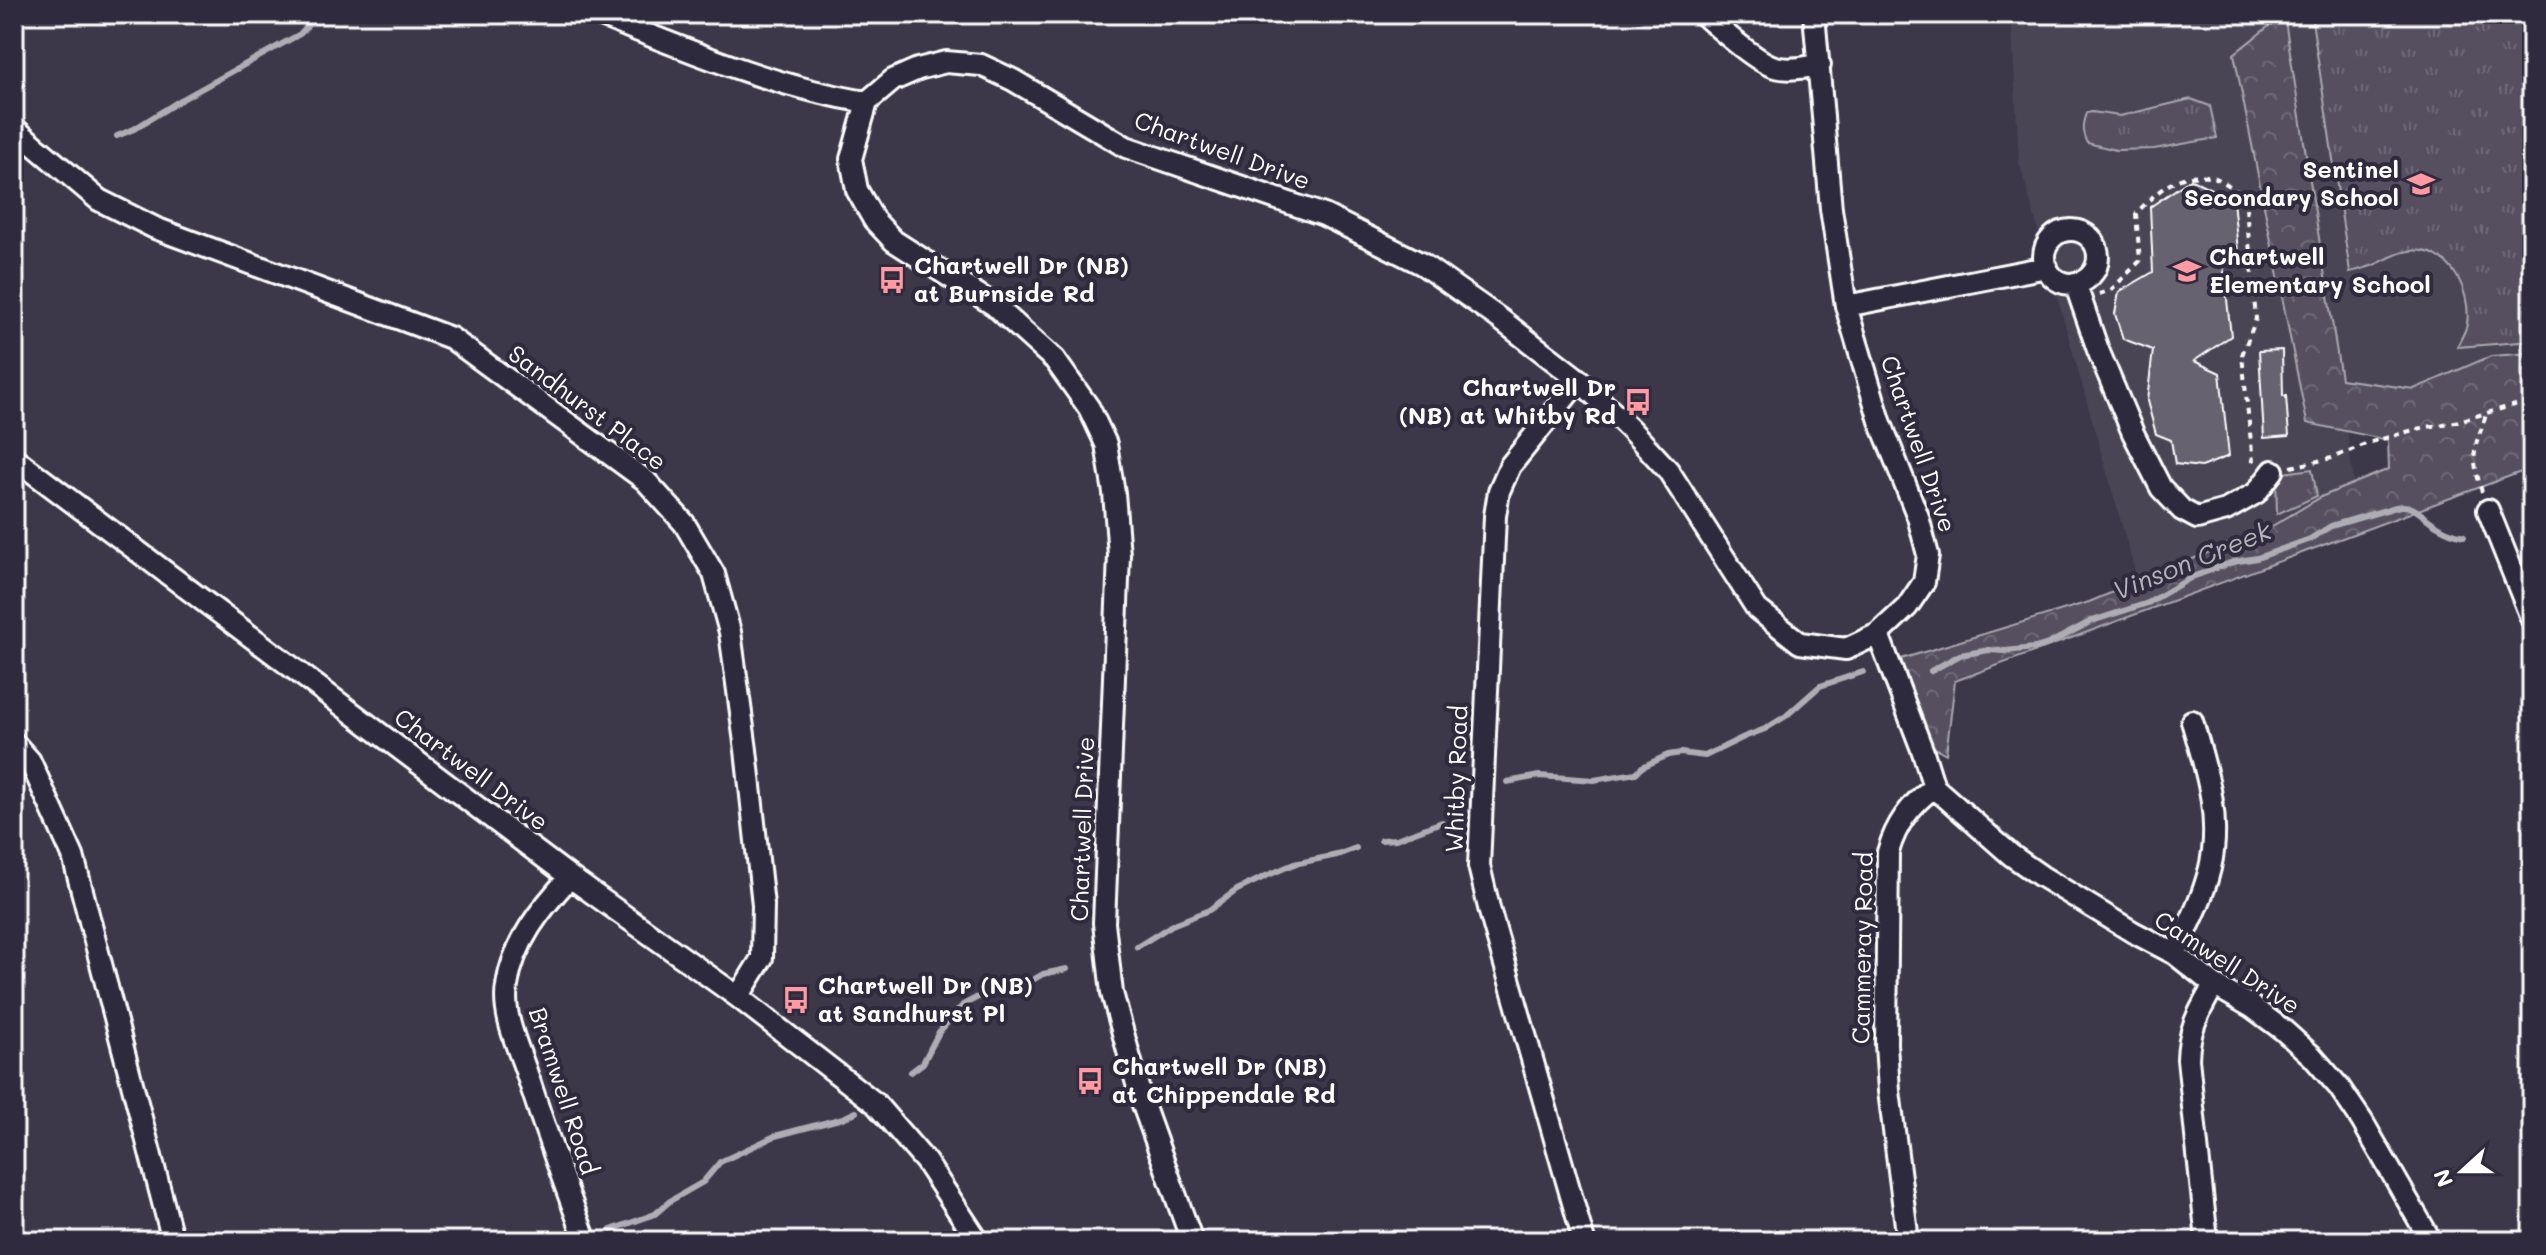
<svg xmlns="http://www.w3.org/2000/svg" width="2546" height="1255" font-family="Mali,sans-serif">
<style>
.built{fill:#494455}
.grass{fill:url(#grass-tufts);stroke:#aaa8b0;stroke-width:2}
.forest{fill:url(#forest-crowns);stroke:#aaa8b0;stroke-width:2}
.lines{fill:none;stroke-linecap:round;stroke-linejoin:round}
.stream{stroke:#afadb4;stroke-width:6}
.building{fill:#666270;stroke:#fff;stroke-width:2}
.minor-casing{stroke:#fff;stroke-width:26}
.path{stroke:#fff;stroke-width:4;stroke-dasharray:6 6;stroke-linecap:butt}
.minor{stroke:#2f2a3d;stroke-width:20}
.labels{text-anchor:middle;stroke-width:8;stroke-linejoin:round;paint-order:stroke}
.street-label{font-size:24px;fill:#fff;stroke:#2f2a3d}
.poi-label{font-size:24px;font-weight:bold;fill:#fff;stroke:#2f2a3d;text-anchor:start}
.water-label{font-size:26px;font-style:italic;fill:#b5b4ba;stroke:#2f2a3d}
</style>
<defs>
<pattern id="grass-tufts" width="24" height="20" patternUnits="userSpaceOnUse" patternTransform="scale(2)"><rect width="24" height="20" fill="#555060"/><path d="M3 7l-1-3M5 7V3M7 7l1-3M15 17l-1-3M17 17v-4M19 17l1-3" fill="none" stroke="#6e6a78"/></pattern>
<pattern id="forest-crowns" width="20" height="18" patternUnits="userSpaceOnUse" patternTransform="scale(2)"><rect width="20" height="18" fill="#555060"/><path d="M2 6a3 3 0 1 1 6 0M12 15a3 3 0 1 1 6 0" fill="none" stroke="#6e6a78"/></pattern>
</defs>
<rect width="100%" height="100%" fill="#3c3749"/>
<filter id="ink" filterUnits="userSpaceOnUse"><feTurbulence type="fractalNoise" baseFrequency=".0125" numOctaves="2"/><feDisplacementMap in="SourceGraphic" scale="16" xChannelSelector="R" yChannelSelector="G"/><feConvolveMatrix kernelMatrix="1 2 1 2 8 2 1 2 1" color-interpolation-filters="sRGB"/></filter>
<g filter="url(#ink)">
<path class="built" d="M2011 14H2532V353L2491 356 2414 389 2341 379 2356 502 2139 586 2019 162Z"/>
<path class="grass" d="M2311 14H2532V341L2457 347C2460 340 2466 331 2467 324 2472 290 2448 245 2409 251 2395 253 2386 260 2374 265 2367 268 2358 270 2350 272Z
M2191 99 2210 106 2217 138 2154 149 2116 150 2087 143C2081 131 2082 125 2086 113L2092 112 2120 116Z
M2312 469 2317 496 2277 514 2276 474Z"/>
<path class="forest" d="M2284 14 2341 379 2414 389 2491 356 2532 353V468L1955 681 1946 754 1932 746 1901 659 2089 602 2272 526 2323 496 2389 469 2388 440 2307 423 2234 54Z"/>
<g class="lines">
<path class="stream" d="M117 136 134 129 179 101 300 34 318 14
M2525 532H2532
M1931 671 1960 655 1989 650 2005 651 2035 648 2048 644 2092 621 2148 603 2192 577 2233 562 2257 558 2310 539 2331 526 2396 507C2415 502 2422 518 2438 526 2446 531 2454 534 2464 536
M1507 782 1539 776 1594 780 1636 773 1642 767 1668 755 1681 753 1705 756 1744 737 1765 729 1786 716 1820 686 1863 672
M1381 840 1396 839 1442 822
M1137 947 1172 925 1209 910 1237 890 1266 876 1294 864 1337 855 1356 848
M911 1072 923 1063 939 1032 963 1005 978 997 1024 985 1043 974 1067 969
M611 1230 655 1214 670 1201 703 1182 720 1162 775 1136 843 1118 856 1112
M536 1241 541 1239"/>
</g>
<path class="building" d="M2191 179 2233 200 2238 251 2223 263 2231 336 2194 361 2220 373 2229 456 2201 467 2175 464 2171 440 2156 434 2147 401 2153 350 2123 339 2115 314 2119 292 2153 272 2150 207Z
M2282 350 2283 396H2286L2289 436 2264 438 2259 351Z"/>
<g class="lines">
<g class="minor-casing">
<path id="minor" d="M596 14C685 49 772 87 867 102
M1703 14C1719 28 1756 62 1775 67 1790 71 1805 67 1820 65
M14 128 99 200 155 228 451 338 645 480 684 523 714 574 730 632 746 750 763 905 762 958 738 997
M2044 257a27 27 0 1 1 54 0a27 27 0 1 1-54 0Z
M2075 283 2098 350 2133 433 2161 488 2182 510 2197 518 2226 510 2256 493 2273 471
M1846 306 2047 267
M1579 380 1510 466 1499 491 1495 516 1479 866 1490 912 1584 1241
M14 458 570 877 738 997 875 1103 926 1162 978 1241
M2488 510 2532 620
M1878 634 1923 752 1934 787
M14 743 30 761 73 856 173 1241
M1934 787 2011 855 2041 876 2133 932 2175 954 2214 985 2252 1007 2283 1030 2312 1056 2339 1087 2362 1121 2431 1241
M570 877C541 908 513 943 507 986 502 1015 518 1047 527 1074 545 1130 565 1186 586 1241
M2175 954C2188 927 2203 898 2210 868 2222 818 2206 769 2192 721
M1192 1241 1142 1102 1112 993 1104 923 1119 555 1114 493 1106 444 1089 408 1055 360 994 305 894 241 874 220 857 190 851 159 867 102 893 80 918 69 946 62 981 65 1013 80 1126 147 1324 215 1422 264 1500 319 1579 380 1630 429 1668 470 1757 609 1800 643 1846 649 1878 634 1907 607 1924 582 1928 555 1918 517 1880 421 1846 306 1831 209 1814 14
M1908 1241 1889 1091 1886 1044 1888 852C1896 824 1910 805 1934 787
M2207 1241 2188 1059C2189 1027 2199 1012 2214 985"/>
</g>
<path class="path" d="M2099 294 2111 290 2140 261 2136 214C2155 192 2181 169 2212 177 2224 180 2235 191 2245 197L2256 319 2242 355 2253 462
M2291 467 2332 458 2368 443 2417 429 2455 422 2532 400
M2482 492C2478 478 2472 461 2476 445 2478 435 2484 425 2486 413"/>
<use href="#minor" class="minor"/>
</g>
</g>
<defs>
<g id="school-bare" transform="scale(2.16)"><path d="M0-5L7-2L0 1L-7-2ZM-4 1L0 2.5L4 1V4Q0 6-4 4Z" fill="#ff9aa2" stroke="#2f2a3d" stroke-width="2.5" paint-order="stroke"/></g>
<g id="bus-bare" transform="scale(2.16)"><path d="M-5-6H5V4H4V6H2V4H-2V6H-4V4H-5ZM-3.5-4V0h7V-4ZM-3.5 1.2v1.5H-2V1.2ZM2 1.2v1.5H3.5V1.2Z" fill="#ff9aa2" stroke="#2f2a3d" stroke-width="2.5" paint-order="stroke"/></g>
</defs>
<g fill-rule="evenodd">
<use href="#school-bare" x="2421" y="184"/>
<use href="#school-bare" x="2187" y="271"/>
<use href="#bus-bare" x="892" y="280"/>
<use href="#bus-bare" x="1638" y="402"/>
<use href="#bus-bare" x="796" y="1000"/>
<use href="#bus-bare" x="1090" y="1081"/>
</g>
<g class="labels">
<g class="street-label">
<text transform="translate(1222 151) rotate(20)" y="8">Chartwell Drive</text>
<text transform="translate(587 408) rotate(37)" y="8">Sandhurst Place</text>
<text transform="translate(1918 444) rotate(71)" y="8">Chartwell Drive</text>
<text transform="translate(471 770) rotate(37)" y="8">Chartwell Drive</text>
<text transform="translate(1457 779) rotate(-88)" y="8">Whitby Road</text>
<text transform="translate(1083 829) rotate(-88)" y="8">Chartwell Drive</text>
<text transform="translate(1863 948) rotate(-89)" y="8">Cammeray Road</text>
<text transform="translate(2227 963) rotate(33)" y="8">Camwell Drive</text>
<text transform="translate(563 1091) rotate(72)" y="8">Bramwell Road</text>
</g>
<g class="poi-label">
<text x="2399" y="178" text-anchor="end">Sentinel<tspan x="2399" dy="28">Secondary School</tspan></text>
<text x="2209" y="265">Chartwell<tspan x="2209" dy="28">Elementary School</tspan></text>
<text x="914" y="274">Chartwell Dr (NB)<tspan x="914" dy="28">at Burnside Rd</tspan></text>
<text x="1616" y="396" text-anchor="end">Chartwell Dr<tspan x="1616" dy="28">(NB) at Whitby Rd</tspan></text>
<text x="818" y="994">Chartwell Dr (NB)<tspan x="818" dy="28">at Sandhurst Pl</tspan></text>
<text x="1112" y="1075">Chartwell Dr (NB)<tspan x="1112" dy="28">at Chippendale Rd</tspan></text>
</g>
<g class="water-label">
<text transform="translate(2192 561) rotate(-22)" y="9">Vinson Creek</text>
</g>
</g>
<rect width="2546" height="1255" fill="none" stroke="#2f2a3d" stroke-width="48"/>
<rect x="24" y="24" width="2498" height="1207" fill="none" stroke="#fff" stroke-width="3" filter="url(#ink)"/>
<g transform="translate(2462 1171) rotate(249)" stroke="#2f2a3d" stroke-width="6" paint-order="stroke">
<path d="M0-6L14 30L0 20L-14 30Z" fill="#ffffff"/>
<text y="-12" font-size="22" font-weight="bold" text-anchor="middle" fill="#ffffff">N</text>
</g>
</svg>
